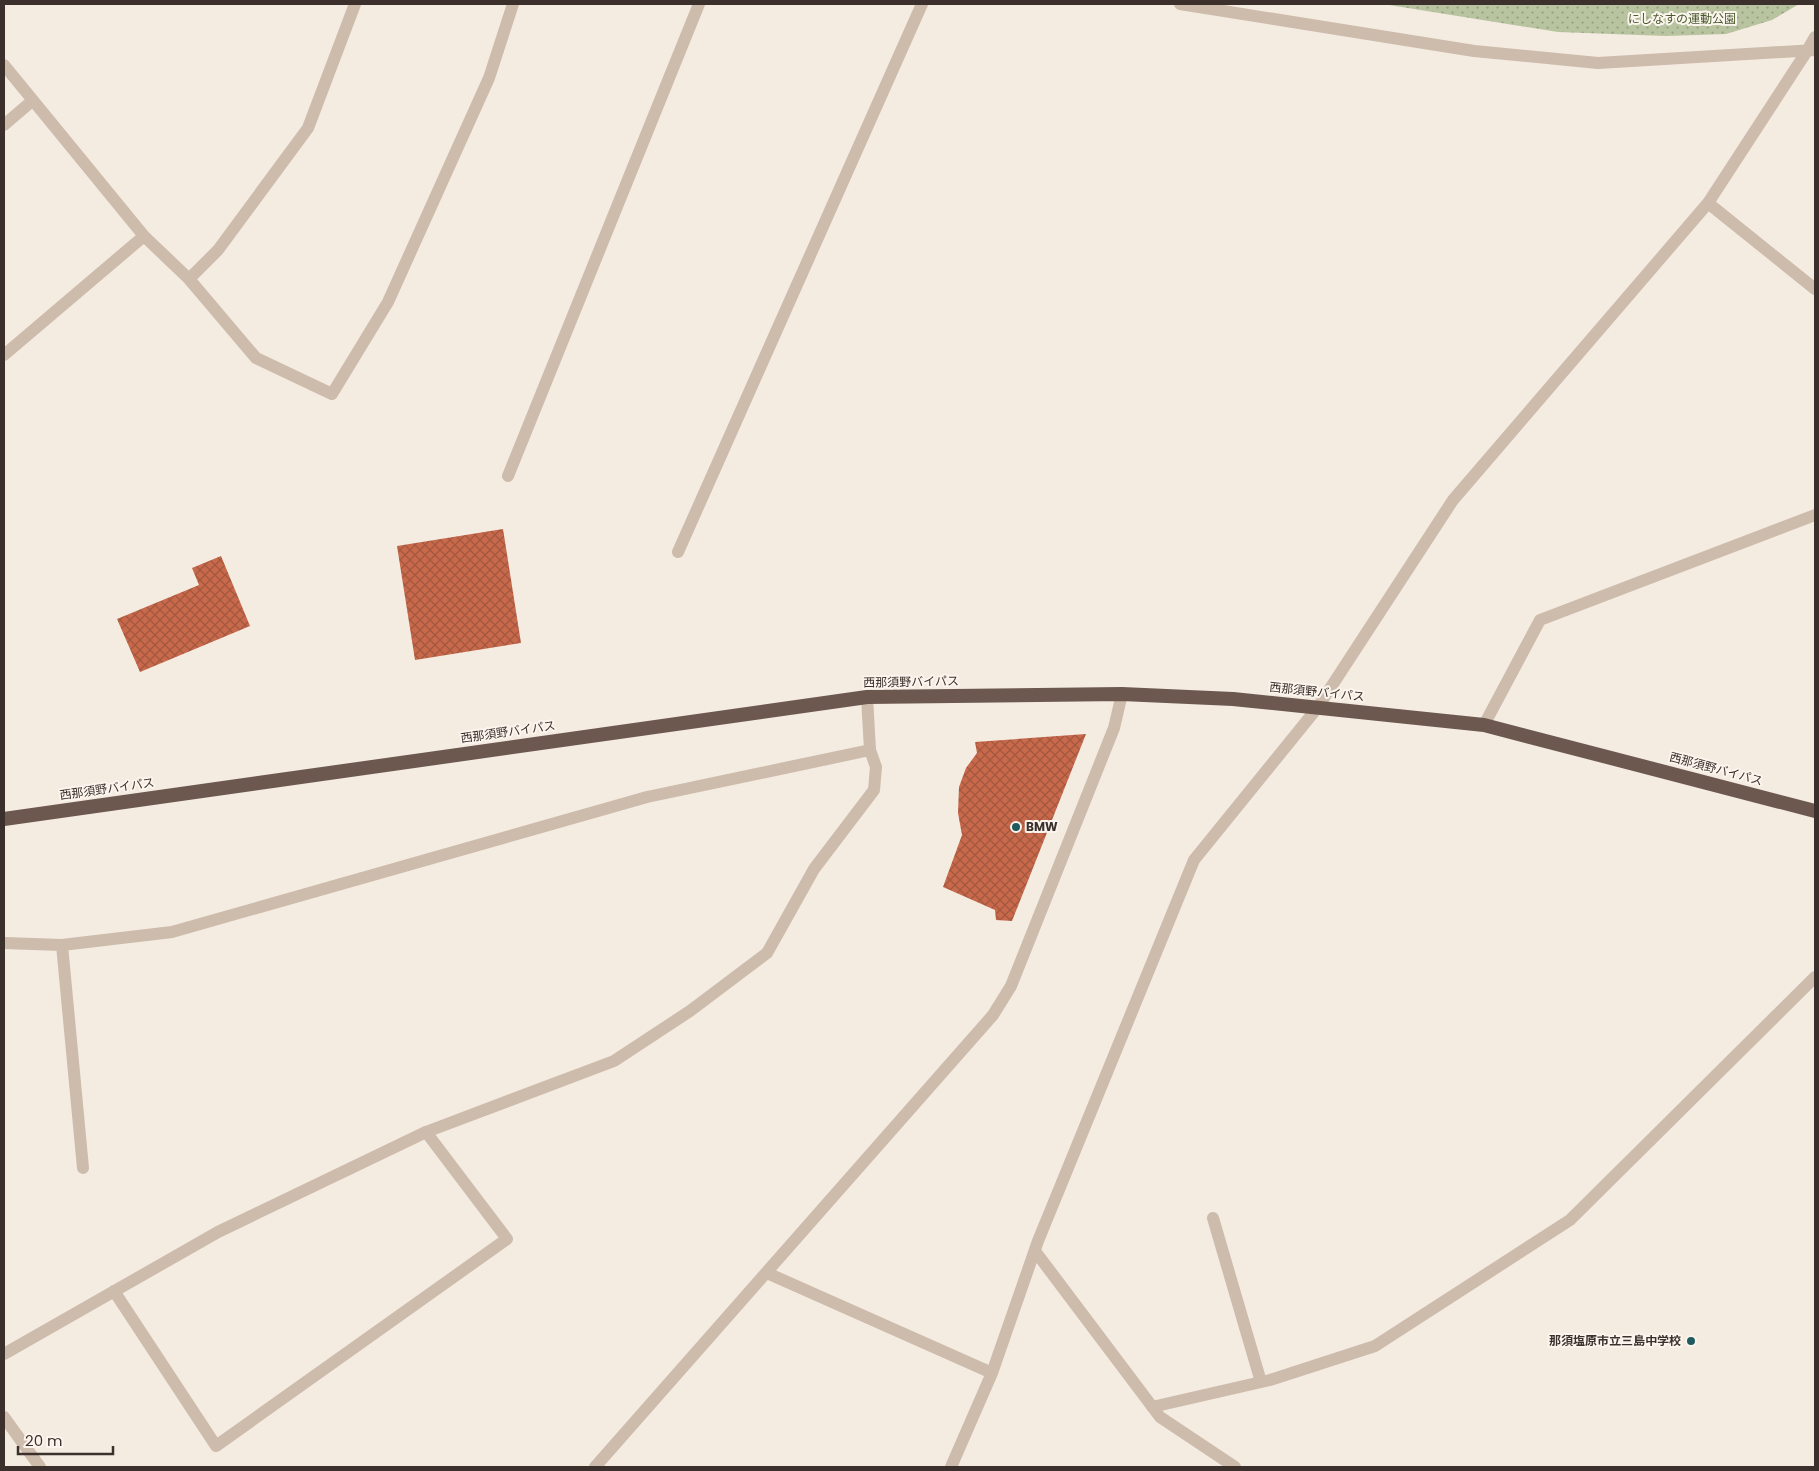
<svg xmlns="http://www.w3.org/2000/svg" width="1819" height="1471" font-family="Poppins,'Noto Sans JP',sans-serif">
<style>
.grass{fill:url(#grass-dots)}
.building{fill:url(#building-cross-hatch)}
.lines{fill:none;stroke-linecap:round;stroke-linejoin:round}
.service{stroke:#cdbbac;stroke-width:12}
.minor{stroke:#cdbbac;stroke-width:12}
.tertiary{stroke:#cdbbac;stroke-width:12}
.trunk{stroke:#6c584f;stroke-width:14}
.poi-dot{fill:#1f5a5e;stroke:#fbf5ee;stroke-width:2}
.labels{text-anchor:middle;stroke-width:4;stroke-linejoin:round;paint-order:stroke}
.park-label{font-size:12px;fill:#4a5a2e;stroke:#fbf5ee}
.street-label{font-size:12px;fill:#3b302b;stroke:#fbf5ee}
.poi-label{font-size:12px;font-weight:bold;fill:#3b302b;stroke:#fbf5ee;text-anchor:start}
</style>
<defs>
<pattern id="grass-dots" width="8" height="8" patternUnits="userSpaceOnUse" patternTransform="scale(1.25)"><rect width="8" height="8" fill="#b8c4a0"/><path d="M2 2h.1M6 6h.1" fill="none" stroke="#97a083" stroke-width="1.8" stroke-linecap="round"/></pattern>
<pattern id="building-cross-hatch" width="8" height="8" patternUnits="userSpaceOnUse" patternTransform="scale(1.25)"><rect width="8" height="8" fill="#c8694b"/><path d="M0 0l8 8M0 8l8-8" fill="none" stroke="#a4573f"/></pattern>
</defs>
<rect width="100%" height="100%" fill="#f4ebe1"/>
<path class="grass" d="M1383 4H1799L1772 20 1726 34 1666 36 1558 32Z"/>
<path class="building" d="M503 529 521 643 415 660 397 546Z
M221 556 250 626 140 672 117 619 199 585 192 568Z
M1086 734 1012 921 996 920 995 910 943 887 962 835 958 813 959 787 966 768 977 753 975 742Z"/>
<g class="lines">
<path class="service" d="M1213 1218 1261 1382
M1035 1251 1160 1417 1235 1467
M114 1291 216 1446 507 1239 426 1132
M1152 1407 1270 1380 1375 1346 1570 1220 1815 977
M4 1417 40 1467"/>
<path class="minor" d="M4 65 144 236 189 279 256 358 332 394 388 302 489 78 513 4
M4 125 32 101
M1708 203 1815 289
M189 279 218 250 308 128 355 4
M4 355 144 236
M508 476 699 4
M678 552 922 4
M4 943 62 945 172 932 647 797 870 750
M62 945 83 1168
M767 1273 992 1373
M4 1354 218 1232 426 1132 614 1061 690 1011 767 953 814 869 874 790 876 767 870 750 867 697
M595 1467 993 1015 1011 986 1114 728 1122 694
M951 1467 992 1373 1038 1241 1194 860 1318 707 1453 500 1708 203 1807 51"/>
<path class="tertiary" d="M1180 4 1474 51 1598 63 1815 50
M1807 51 1815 37
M1484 725 1540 620 1815 515"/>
<path class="trunk" d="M4 819 867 697 1122 694 1233 699 1484 725 1815 811"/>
</g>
<g class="poi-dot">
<circle cx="1016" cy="827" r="5"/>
<circle cx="1691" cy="1341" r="5"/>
</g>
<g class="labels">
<g class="park-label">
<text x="1682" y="23">にしなすの運動公園</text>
</g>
<g class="street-label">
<text transform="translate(911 682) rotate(-1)" y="4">西那須野バイパス</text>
<text transform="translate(1317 692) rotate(6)" y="4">西那須野バイパス</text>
<text transform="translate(508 732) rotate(-8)" y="4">西那須野バイパス</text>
<text transform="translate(1716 769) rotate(15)" y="4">西那須野バイパス</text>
<text transform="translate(107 789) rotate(-8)" y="4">西那須野バイパス</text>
</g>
<g class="poi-label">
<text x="1026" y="831">BMW</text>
<text x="1681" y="1345" text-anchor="end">那須塩原市立三島中学校</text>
</g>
</g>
<rect width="1819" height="1471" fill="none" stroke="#3b302b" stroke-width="10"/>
<path d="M18 1446v8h95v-8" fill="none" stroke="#3b302b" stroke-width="2.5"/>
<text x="25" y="1446" font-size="15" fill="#3b302b" stroke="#fbf5ee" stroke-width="4" paint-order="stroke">20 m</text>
</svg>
